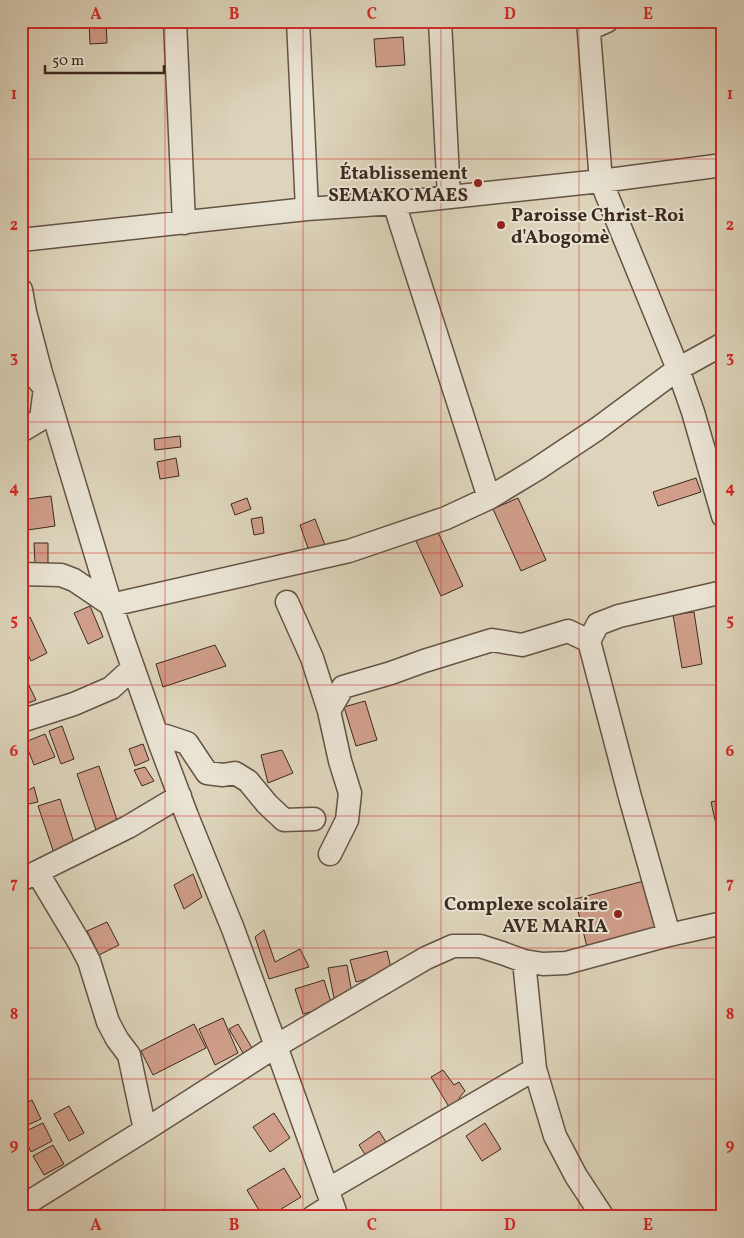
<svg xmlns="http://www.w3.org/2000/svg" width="744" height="1238" font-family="Vollkorn,serif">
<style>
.building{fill:#d09e8a;stroke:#3c291e}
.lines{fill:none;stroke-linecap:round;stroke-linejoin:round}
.minor-casing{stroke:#645445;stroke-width:25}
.minor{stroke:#e9e3d3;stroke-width:22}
.grid{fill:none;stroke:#d62828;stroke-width:1;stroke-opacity:0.55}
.poi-dot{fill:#8f2418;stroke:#e9e3d3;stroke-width:2}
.labels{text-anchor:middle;stroke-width:4;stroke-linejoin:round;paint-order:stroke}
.poi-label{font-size:19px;font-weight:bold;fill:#3c291e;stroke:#e9e3d3;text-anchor:end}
.neatline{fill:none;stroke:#d62828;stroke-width:2}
.grid-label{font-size:16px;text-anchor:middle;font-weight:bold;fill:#d62828}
</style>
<rect width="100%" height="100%" fill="#ddd4bb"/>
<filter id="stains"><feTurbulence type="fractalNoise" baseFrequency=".004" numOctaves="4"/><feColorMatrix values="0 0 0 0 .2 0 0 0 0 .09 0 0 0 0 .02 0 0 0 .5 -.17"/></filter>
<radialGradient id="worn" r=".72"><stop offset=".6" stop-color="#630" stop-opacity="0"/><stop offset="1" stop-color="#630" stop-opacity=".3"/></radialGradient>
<path class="building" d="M89 21H106L107 43 90 44Z
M403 37 405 65 376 67 374 39Z
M180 436 181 447 155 450 154 439Z
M176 458 179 476 160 479 157 462Z
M696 478 701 492 658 506 653 492Z
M51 496 55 526 21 531V500Z
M247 498 251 509 235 515 231 504Z
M518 498 546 560 521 571 493 509Z
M262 517 264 533 254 535 251 519Z
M315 519 325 545 309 551 300 525Z
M437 530 463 586 441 596 416 541Z
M34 543H48V564H35Z
M90 606 103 637 88 644 74 613Z
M694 612 702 664 682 668 673 615Z
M30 617 47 653 31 661 21 640V622Z
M215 645 226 666 163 687 156 664Z
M24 675 36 700 21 706V676Z
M365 701 377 740 356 746 344 707Z
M62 726 74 759 61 764 49 731Z
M45 734 55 757 34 765 25 742Z
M143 744 149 760 135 766 129 749Z
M282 750 293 773 268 783 261 755Z
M99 766 120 829 98 836 77 774Z
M145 767 154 781 142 786 134 770Z
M34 787 38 802 24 805 22 794Z
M60 799 76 849 55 856 38 806Z
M723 799V828L717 829 711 802Z
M193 874 202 897 184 909 174 885Z
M644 881 658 933 588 951 575 899Z
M107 922 119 945 99 955 87 931Z
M264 930 275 962 300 949 309 967 269 979 255 937Z
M387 951 392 972 356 982 350 960Z
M347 965 353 999 336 1008 328 968Z
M324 980 334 1012 314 1011 303 1014 295 989Z
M223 1018 238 1053 215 1065 199 1029Z
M194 1024 206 1048 153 1075 141 1051Z
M238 1024 252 1048 243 1053 229 1029Z
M443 1070 454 1085 459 1082 465 1091 459 1098 468 1106 454 1115 431 1077Z
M32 1100 41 1119 21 1128V1106Z
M69 1106 84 1133 69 1141 54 1114Z
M274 1113 290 1138 270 1152 253 1127Z
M43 1123 52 1141 31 1152 22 1133Z
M485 1123 501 1149 482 1161 466 1136Z
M379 1131 391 1150 371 1164 359 1145Z
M53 1145 64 1164 44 1175 33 1156Z
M284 1168 301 1197 268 1217H263L247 1190Z"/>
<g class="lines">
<g class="minor-casing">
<path id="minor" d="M175 21 184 223
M298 21 307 209
M440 21 449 197
M588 21 601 181 678 369 693 412 723 516
M589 29 607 21
M394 203 489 498
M21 240 307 209 394 203 601 181 723 165
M21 290 25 312 41 373 111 605 160 744 187 816 233 929 276 1046 337 1217
M21 360 45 388 41 419 21 431
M21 574 61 575 74 580 111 605 349 551 446 518 489 498 537 469 597 429 678 369 723 344
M287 602 312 658 329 711 340 761 350 793 347 820 330 854
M329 711 343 687 391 673 424 661 492 640 522 645 568 631 589 641
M21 721 74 704 111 688 133 668
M160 744 166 736 187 743 207 773 223 775 235 773 248 781 267 804 284 820 314 819
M37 872 79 942 89 961 108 1022 117 1039 129 1055 145 1130
M21 880 128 827 180 796
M669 935 630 797 589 641 598 624 619 616 723 592
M524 961 535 1069 555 1136 576 1176 603 1217
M327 1190 535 1069
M21 1207 145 1130 276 1046 426 958 453 946H480L502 953 524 961 543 964 566 963 669 935 723 923
M313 1217 332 1205"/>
</g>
<use href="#minor" class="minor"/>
</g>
<path class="grid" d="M165 21V1217M303 21V1217M441 21V1217M579 21V1217M21 159H723M21 290H723M21 422H723M21 553H723M21 685H723M21 816H723M21 948H723M21 1079H723"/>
<g class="poi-dot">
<circle cx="478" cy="183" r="5"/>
<circle cx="501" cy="225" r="5"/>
<circle cx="618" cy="914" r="5"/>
</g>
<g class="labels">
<g class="poi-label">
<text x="468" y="179">Établissement<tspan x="468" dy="22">SEMAKO MAES</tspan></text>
<text x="511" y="221" text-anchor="start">Paroisse Christ-Roi<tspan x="511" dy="22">d'Abogomè</tspan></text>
<text x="608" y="910">Complexe scolaire<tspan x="608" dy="22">AVE MARIA</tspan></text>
</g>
</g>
<rect width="744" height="1238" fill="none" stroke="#ddd4bb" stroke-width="55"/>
<path d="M45 65v8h119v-8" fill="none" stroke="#3c291e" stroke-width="2.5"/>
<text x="52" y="65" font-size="15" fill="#3c291e" stroke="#e9e3d3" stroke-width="4" paint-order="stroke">50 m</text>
<rect x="28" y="28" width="688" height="1182" class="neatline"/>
<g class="grid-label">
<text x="96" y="19">A</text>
<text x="234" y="19">B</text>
<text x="372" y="19">C</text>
<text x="510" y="19">D</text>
<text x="648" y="19">E</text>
<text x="14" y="99">1</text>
<text x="730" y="99">1</text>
<text x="14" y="230">2</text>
<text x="730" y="230">2</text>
<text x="14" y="362">3</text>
<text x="730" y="362">3</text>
<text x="14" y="493">4</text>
<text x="730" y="493">4</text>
<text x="14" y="625">5</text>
<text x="730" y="625">5</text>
<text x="14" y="756">6</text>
<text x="730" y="756">6</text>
<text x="14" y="888">7</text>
<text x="730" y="888">7</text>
<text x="14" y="1019">8</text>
<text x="730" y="1019">8</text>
<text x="14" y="1150">9</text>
<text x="730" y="1150">9</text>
<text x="96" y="1230">A</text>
<text x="234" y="1230">B</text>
<text x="372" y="1230">C</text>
<text x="510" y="1230">D</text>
<text x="648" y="1230">E</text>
</g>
<rect width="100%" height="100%" filter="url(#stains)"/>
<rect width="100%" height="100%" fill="url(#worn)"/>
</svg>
